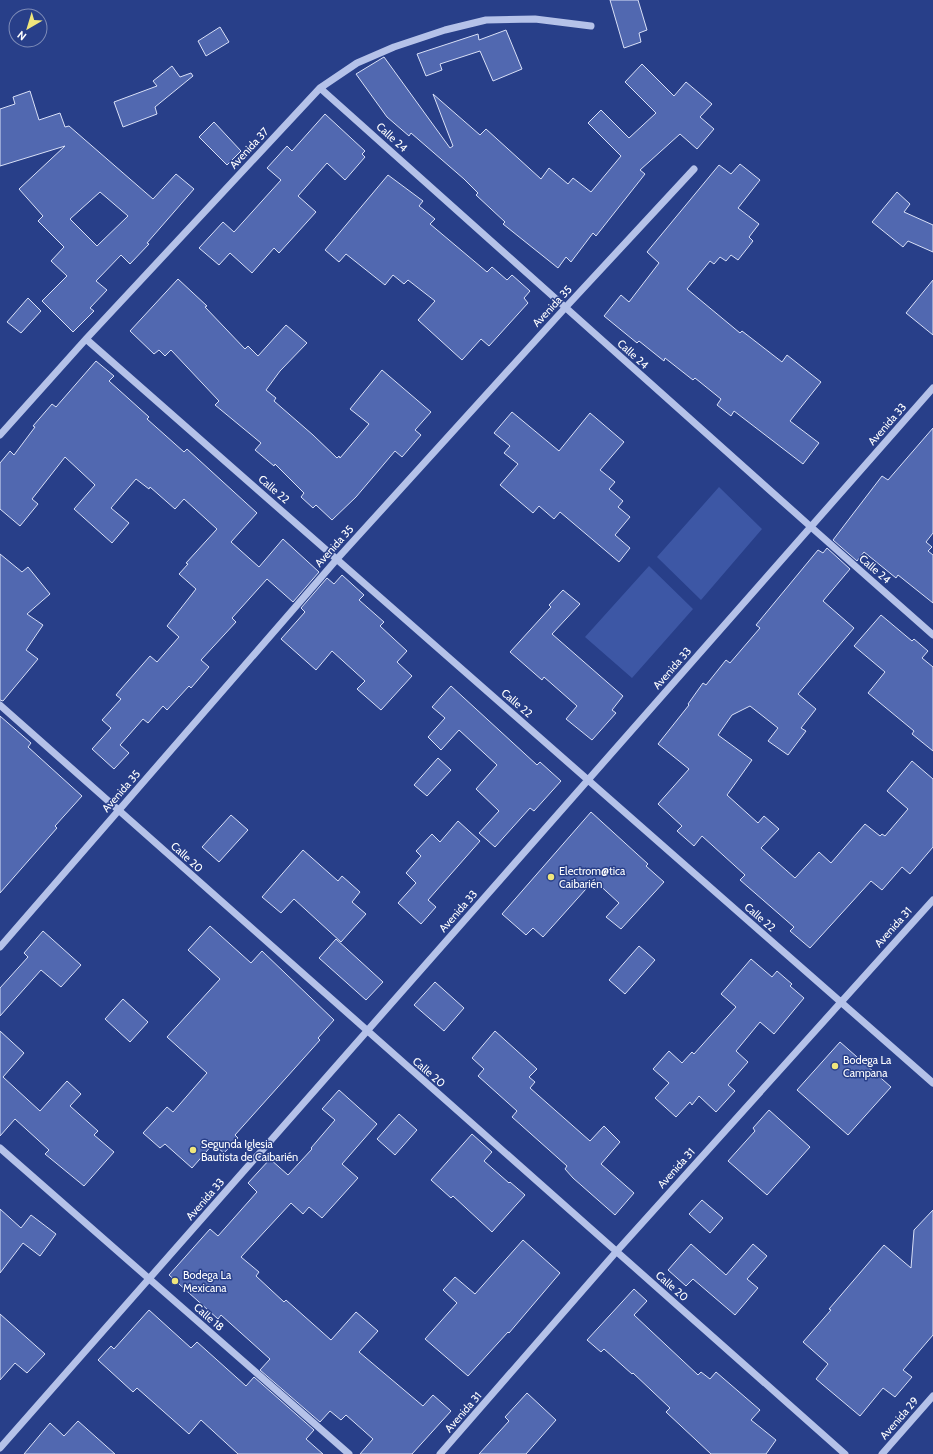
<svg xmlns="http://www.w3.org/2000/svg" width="933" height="1454" font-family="Cabin,sans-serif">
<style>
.green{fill:#3d57a5}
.building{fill:#5168b0;stroke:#d9e0f7;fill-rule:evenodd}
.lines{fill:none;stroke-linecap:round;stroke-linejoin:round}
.minor{stroke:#b5c2e9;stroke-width:7}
.poi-dot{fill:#f0e67c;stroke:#283f89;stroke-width:1.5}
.labels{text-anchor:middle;stroke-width:3;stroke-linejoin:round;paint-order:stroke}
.street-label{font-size:11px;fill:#fff;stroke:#283f89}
.poi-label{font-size:11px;fill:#fff;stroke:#283f89;text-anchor:start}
</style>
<rect width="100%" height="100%" fill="#283f89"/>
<path class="green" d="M719 487 762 529 701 600 657 557Z
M649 566 693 609 632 678 585 637Z"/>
<path class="building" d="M610 0H638L647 30 639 33 641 42 624 48Z
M220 27 229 42 206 56 198 41Z
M506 30 522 69 493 81 480 51 440 64 442 70 426 76 417 54 478 34 479 40Z
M384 57 450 148 453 146 433 94 480 135 486 129 541 179 549 168 568 184 573 178 591 192 621 156 588 123 601 110 629 138 656 113 625 82 642 64 674 96 686 82 712 104 700 117 714 129 697 149 680 134 640 170 645 174 596 236 593 233 571 262 566 257 558 268 503 224 505 222 476 195 478 193 464 179 411 133 409 136 387 117 356 74Z
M172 66 180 77 191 73 193 76 155 107 157 114 123 127 114 102 157 86 153 81Z
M30 91 39 120 60 113 65 127 69 126 153 199 176 174 194 189 147 243 149 244 130 264 121 255 96 281 107 290 90 308 94 311 73 332 42 301 67 276 51 261 64 247 38 221 43 216 19 189 65 146 0 166V109L15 104 13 97ZM100 192 128 216 97 246 70 219Z
M325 114 365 151 362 154 365 157 345 180 327 163 298 196 316 212 279 253 274 248 252 273 230 253 219 265 199 248 223 222 234 232 281 180 267 168 287 146 292 151Z
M214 122 241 151 227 165 199 137Z
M740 164 760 180 738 208 759 224 749 237 753 241 738 260 731 255 726 261 720 257 714 264 710 261 687 289 740 333 742 331 782 362 787 355 821 382 790 421 819 443 803 464 734 411 731 416 717 405 721 399 695 378 693 380 665 358 664 361 639 341 637 343 604 316 621 295 629 302 659 263 647 252 719 165 731 174Z
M388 175 423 201 419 206 435 219 430 224 487 272 492 267 507 280 512 275 530 291 524 298 528 303 489 346 481 339 462 360 418 320 435 301 408 280 404 284 393 275 385 285 346 254 339 262 325 250Z
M897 192 910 204 904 212 933 225V252L908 241 903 247 872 222Z
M178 279 207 306 205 307 245 349 248 346 258 356 286 325 307 343 280 371 266 390 276 398 274 401 313 435 337 458 339 456 340 458 369 424 350 409 382 370 431 412 415 430 421 435 402 457 395 451 356 497 332 520 316 505 313 508 301 497 304 493 275 464 274 466 255 450 261 443 215 405 219 401 171 350 165 356 159 350 154 354 130 331Z
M933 280V335L906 313Z
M28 298 41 311 21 333 7 322Z
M96 361 114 376 109 381 149 417 147 419 184 452 187 449 257 513 231 542 259 567 283 539 319 572 293 602 267 579 232 618 236 622 201 660 209 667 191 688 189 686 167 710 163 706 148 723 143 719 120 745 129 753 114 769 92 749 111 728 102 720 121 699 116 695 121 689 150 656 157 662 179 637 167 626 196 589 179 574 188 564 186 563 217 529 184 499 175 509 150 487 149 489 136 479 111 508 129 523 112 543 74 509 95 485 65 457 32 499 38 504 20 526 0 509V463L10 451 14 455 35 427 33 426 52 404 56 407Z
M512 412 559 451 590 413 624 442 600 470 615 482 609 489 623 501 618 507 630 517 615 535 630 548 619 562 560 512 554 519 539 506 533 513 500 485 518 464 504 453 510 446 494 433Z
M933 428V533L926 542 932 547 928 551 933 555V603L898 575 896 578 864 552 857 561 833 540 882 476 888 480Z
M827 548 850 569 823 601 854 628 798 694 816 709 801 728 806 731 788 755 768 741 778 728 750 706 732 715 718 735 752 760 727 795 758 823 764 816 779 829 761 848 795 878 819 852 831 863 865 824 880 836 882 834 885 836 908 809 887 791 912 761 933 779V847L910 874 902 867 882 890 871 881 810 948 790 931 794 927 740 880 745 875 702 836 694 846 677 831 682 826 658 804 689 769 658 744 689 705 688 704 703 683 706 685 726 660 730 663 760 628 756 625 818 550 823 553Z
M0 554 22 572 28 567 50 594 27 614 43 625 26 650 38 659 3 701 0 700Z
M342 575 364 595 359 600 384 622 380 626 407 651 397 662 412 676 381 710 357 689 365 681 332 651 316 670 281 639 305 612 301 608 327 578 334 584Z
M563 590 580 604 552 634 623 696 612 710 616 713 592 740 566 719 577 706 544 677 542 680 510 652 551 607 549 605Z
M881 615 912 641 914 639 928 651 922 658 933 667V751L912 734 914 731 868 693 885 672 854 646Z
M451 686 537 765 540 762 561 781 534 811 530 808 495 847 479 833 499 811 476 789 497 765 459 730 441 750 428 737 445 718 432 707Z
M0 716 31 743 28 747 82 796 55 826 57 828 0 893Z
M438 758 451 770 427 796 414 785Z
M591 812 648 864 646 866 664 882 621 929 606 917 619 903 594 880 543 937 533 928 526 935 502 914Z
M231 815 248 830 219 862 202 847Z
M458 821 480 841 428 900 436 907 421 924 398 903 416 883 406 873 421 856 416 851 432 834 440 842Z
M303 850 338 881 342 876 360 892 352 902 366 914 341 942 294 899 281 913 262 897Z
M210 926 251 963 262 951 334 1020 318 1038 320 1040 235 1135 238 1138 224 1153 213 1144 192 1168 165 1144 160 1148 143 1133 167 1107 173 1112 207 1073 167 1037 220 979 188 950Z
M43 931 81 965 61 987 41 970 0 1016V988L28 957 24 953Z
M336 939 383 982 366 1000 319 958Z
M639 946 655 960 625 994 609 980Z
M751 959 772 977 777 971 792 984 790 986 804 998 774 1034 760 1022 736 1051 748 1062 728 1085 735 1091 716 1112 699 1096 692 1105 690 1102 676 1117 655 1098 669 1083 653 1069 669 1051 682 1063 692 1052 694 1054 736 1007 721 994Z
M435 982 464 1008 444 1031 414 1005Z
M123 999 148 1022 130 1042 105 1019Z
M0 1031 24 1053 3 1077 40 1111 67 1081 81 1094 70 1106 98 1131 94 1135 114 1152 84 1186 45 1154 49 1150 15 1119 0 1136Z
M495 1031 537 1069 529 1077 535 1082 530 1088 590 1141 604 1126 620 1142 601 1164 634 1193 615 1215 573 1178 565 1169 567 1166 512 1117 517 1111 478 1076 484 1069 472 1058Z
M840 1042 891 1087 848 1135 797 1090Z
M339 1090 377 1124 342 1164 358 1178 322 1218 309 1207 303 1214 291 1203 241 1257 259 1272 256 1276 284 1302 286 1300 331 1340 356 1312 378 1331 359 1352 423 1406 433 1395 451 1411 412 1454H360L373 1439 346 1415 341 1420 330 1411 320 1422 260 1370 270 1359 221 1315 218 1319 169 1275 210 1229 218 1236 257 1192 248 1183 270 1159 288 1175 312 1149 311 1148 335 1120 322 1109Z
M769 1110 810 1147 767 1195 728 1161 755 1131 753 1128Z
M399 1114 417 1130 395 1155 377 1139Z
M472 1134 492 1152 484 1161 509 1183 510 1182 525 1195 492 1232 453 1196 451 1198 431 1180Z
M702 1200 723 1218 710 1233 689 1214Z
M0 1209 21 1228 31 1215 56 1234 40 1256 23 1243 0 1273Z
M933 1210V1335L903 1370 912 1377 895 1397 883 1388 860 1416 816 1379 828 1364 803 1342 831 1310 829 1309 884 1245 911 1268 914 1230Z
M523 1240 560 1273 509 1333 508 1332 468 1376 425 1339 457 1303 443 1290 455 1277 475 1294Z
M691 1244 726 1275 753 1244 767 1256 747 1279 758 1288 735 1315 693 1279 686 1286 668 1270Z
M634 1289 647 1301 634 1315 698 1375 701 1372 710 1379 716 1372 760 1410 751 1420 776 1440 766 1454H711L666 1412 670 1408 633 1373 632 1374 604 1349 601 1352 587 1340Z
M149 1310 191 1348 197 1342 246 1386 254 1377 314 1430 306 1439 323 1454H238L201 1420 189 1434 137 1388 133 1392 98 1360 111 1346 114 1349Z
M0 1314 45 1354 27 1373 15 1363 0 1380Z
M527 1393 556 1420 526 1454H479L509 1421 505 1417Z
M78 1421 115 1454H24L50 1423 64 1436Z"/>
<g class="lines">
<path class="minor" d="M320 88 811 527 933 635
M86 339 933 1083
M0 435 86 339 320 88 357 63 394 47 445 30 486 20 535 19 591 26
M0 705 845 1454
M0 947 337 559 565 308 694 169
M0 1148 349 1454
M0 1448 933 388
M440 1454 616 1252 933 900
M882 1454 933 1396"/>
</g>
<g class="poi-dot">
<circle cx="551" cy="877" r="4"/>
<circle cx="835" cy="1066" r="4"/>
<circle cx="193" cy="1150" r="4"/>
<circle cx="175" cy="1281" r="4"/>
</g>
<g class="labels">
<g class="street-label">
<text transform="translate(392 137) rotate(42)" y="4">Calle 24</text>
<text transform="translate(249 148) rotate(-47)" y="4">Avenida 37</text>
<text transform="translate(552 306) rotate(-47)" y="4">Avenida 35</text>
<text transform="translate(633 354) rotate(42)" y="4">Calle 24</text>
<text transform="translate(887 424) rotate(-49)" y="4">Avenida 33</text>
<text transform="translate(274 489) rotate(41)" y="4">Calle 22</text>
<text transform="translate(334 546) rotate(-48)" y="4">Avenida 35</text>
<text transform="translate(875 569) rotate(41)" y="4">Calle 24</text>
<text transform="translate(672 668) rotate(-49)" y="4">Avenida 33</text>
<text transform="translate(517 703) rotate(41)" y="4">Calle 22</text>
<text transform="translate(121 791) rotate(-49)" y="4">Avenida 35</text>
<text transform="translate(187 857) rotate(42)" y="4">Calle 20</text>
<text transform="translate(458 911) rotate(-49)" y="4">Avenida 33</text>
<text transform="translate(760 917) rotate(41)" y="4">Calle 22</text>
<text transform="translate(893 927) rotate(-48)" y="4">Avenida 31</text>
<text transform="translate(429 1072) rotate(41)" y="4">Calle 20</text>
<text transform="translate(676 1168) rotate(-48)" y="4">Avenida 31</text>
<text transform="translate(205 1199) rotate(-49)" y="4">Avenida 33</text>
<text transform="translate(672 1286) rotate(41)" y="4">Calle 20</text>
<text transform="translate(209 1317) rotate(41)" y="4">Calle 18</text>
<text transform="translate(463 1412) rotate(-49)" y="4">Avenida 31</text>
<text transform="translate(899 1418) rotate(-49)" y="4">Avenida 29</text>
</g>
<g class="poi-label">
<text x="559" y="875">Electrom@tica<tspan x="559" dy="13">Caibarién</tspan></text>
<text x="843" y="1064">Bodega La<tspan x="843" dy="13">Campana</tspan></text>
<text x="201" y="1148">Segunda Iglesia<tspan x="201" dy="13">Bautista de Caibarién</tspan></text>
<text x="183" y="1279">Bodega La<tspan x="183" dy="13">Mexicana</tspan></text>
</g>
</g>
<g transform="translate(28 28) rotate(218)"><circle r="19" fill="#283f89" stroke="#7e8cb8"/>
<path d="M0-3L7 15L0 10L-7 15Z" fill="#f0e67c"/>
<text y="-6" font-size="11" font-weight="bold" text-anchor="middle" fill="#ffffff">N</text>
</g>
</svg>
